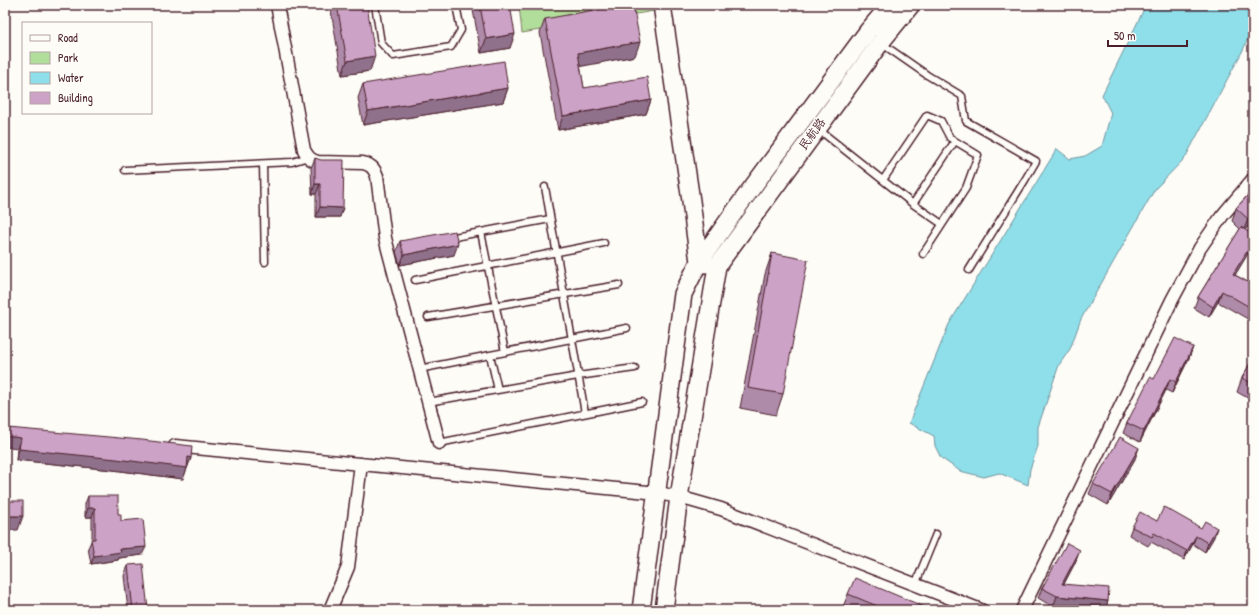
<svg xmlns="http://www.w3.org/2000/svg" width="1258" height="615" font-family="'Patrick Hand','LXGW WenKai TC',sans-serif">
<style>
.green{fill:#b2de9b;stroke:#7e7e63}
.water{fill:#8edfe9;stroke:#73929d}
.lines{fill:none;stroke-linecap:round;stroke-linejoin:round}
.lane-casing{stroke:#4a1f2b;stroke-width:9}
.street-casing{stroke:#4a1f2b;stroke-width:15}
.secondary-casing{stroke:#4a1f2b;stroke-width:20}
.lane{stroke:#fdfcf7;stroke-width:6}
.street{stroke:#fdfcf7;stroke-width:12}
.secondary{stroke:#fdfcf7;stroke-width:17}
.wall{fill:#af8baa;stroke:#4a1f2b}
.shaded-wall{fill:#8f718b;stroke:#4a1f2b}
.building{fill:#cca2c6;stroke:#4a1f2b}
.labels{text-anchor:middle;stroke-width:3;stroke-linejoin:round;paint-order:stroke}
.street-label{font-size:12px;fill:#4a1f2b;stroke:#fdfcf7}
</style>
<rect width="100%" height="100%" fill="#fdfcf7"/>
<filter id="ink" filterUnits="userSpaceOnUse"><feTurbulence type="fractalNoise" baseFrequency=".025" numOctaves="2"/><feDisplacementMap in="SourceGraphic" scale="8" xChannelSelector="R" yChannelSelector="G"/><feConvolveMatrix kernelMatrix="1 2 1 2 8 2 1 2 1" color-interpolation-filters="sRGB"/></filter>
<g filter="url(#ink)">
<path class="green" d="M519 5H653L654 11 522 33Z"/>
<path class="water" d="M1146 5H1253V27L1243 50 1185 158 1155 189 1081 319 1070 349 1059 365 1038 427V446L1030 469 1028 485 999 473 984 477 960 471 941 458 935 446 934 436 909 423 949 324 1057 149 1070 159 1085 156 1102 146 1111 113 1102 95Z"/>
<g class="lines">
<g class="lane-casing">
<path id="lane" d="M375 5 381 43 393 56 451 47 461 30 456 5
M881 43 927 75 962 96 966 121 1036 161 1025 180 969 270
M818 129 913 204 942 224
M263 164 265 262
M125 170 292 162 308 157
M883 180 927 115 941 121 950 138 978 155 966 188 923 254
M545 187 585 413
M913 204 955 141
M481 232 505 352
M449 238 550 219
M415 280 604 243
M428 317 619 285
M490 355 498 390
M419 369 627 328
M428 402 578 376 635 368
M439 443 642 402
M915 585 936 534"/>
</g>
<g class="street-casing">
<path id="street" d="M277 5 304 150C308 157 310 160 318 162L363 163C371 165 374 168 377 176L385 238 439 443
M175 446 658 493 679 497 721 509 981 610
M330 610 348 567 361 464
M1022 610 1172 300 1200 248 1222 216 1253 179"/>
</g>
<g class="secondary-casing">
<path id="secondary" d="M662 5 691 201 699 262 705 264
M641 610 683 294 699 262 740 204 868 31 890 5
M664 610 679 497 717 266 881 42 911 5"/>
</g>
<use href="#lane" class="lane"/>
<use href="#street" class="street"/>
<use href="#secondary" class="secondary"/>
</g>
<path class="wall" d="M330 5H367L370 71 342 75Z
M472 5H510V48L481 53Z
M545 19 635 56 580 66 584 88 651 100 646 114 558 130 540 33Z
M363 84 508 88 503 102 363 125 358 98Z
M315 158 340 217H316V194H312L311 168Z
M1253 190V221L1245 230 1253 235V245L1235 275 1253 285V322L1218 302 1209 317 1194 308 1198 297 1240 229 1232 221 1236 208Z
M400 241 454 255 400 265 396 252Z
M772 253 783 394 776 415 740 408 765 274Z
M1193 347 1189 358 1172 393 1166 390 1140 442 1123 433 1127 423 1154 379Z
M1253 358V401L1237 392 1242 378Z
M8 428 191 458 183 479 113 470 16 460 17 448Z
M1135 459 1108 505 1089 494 1093 484Z
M88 496 118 514 121 521 142 555 119 558 118 560 91 564 88 548 92 539V517H85V504Z
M1157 521 1214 537 1205 552 1193 544 1184 560 1151 542 1148 546 1129 535 1132 527Z
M1076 561 1064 584 1108 601 1105 610H1090L1053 607 1038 598 1042 588Z
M128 565 148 610H128L124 576Z
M848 594 932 610H851L843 607Z"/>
<path class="shaded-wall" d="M515 34 510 48 481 53 486 39Z
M640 42 635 56 573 68 578 53Z
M375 56 370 71 342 75 347 61Z
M508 88 503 102 363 125 368 111Z
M651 100 646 114 558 130 563 116Z
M315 184H320L316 194H312Z
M320 207 343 208 340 217H316Z
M1253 214V221L1243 232 1248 219Z
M1253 242 1252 247 1229 285 1233 274Z
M458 244 454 255 400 265 404 255Z
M1222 291 1218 302 1209 317 1213 307Z
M1193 347 1189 358 1172 393 1176 382Z
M1170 379 1166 390 1140 442 1144 431Z
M5 436 21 438 17 448 5 447Z
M1139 448 1135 459 1108 505 1112 494Z
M19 449 188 457 191 458 183 479 113 470 16 460Z
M88 508H95L92 517H85Z
M5 516H23L18 530H5Z
M1217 528 1214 537 1205 552 1208 543Z
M1196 536 1193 544 1184 560 1187 551Z
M146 547 142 555 119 558 118 560 91 564 94 556 120 549Z
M1080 550 1076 561 1058 595 1062 584Z
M1057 596 1108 601 1105 610H1090L1053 607Z"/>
<path class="building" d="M337 5H367L375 56 347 61Z
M480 5H510L515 34 486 39Z
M621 5H633L640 42 578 53 584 88 647 77 651 100 563 116 545 19Z
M504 61 508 88 368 111 363 84Z
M315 158 321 160H344L343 208 320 207V184H315Z
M1253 190V214L1248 219 1236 208Z
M1241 227 1253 235V242L1233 274 1253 285V309L1222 291 1213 307 1198 297Z
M455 231 458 244 404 255 400 241Z
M772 253 808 260 783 394 748 388Z
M1175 338 1193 347 1176 382 1170 379 1144 431 1127 423 1150 377 1154 379Z
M1253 358V384L1242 378Z
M5 426 8 428 142 440 192 446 191 458 188 457 187 468 116 459 19 449 21 438 5 436Z
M1120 437 1139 448 1112 494 1093 484Z
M88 496H118V514H121V521L143 519 146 547 120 549 121 552 94 556 91 539H95V508H88Z
M5 501H23V516H5Z
M1164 507 1201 528 1205 521 1217 528 1208 543 1196 536 1187 551 1154 533 1152 537 1132 527 1140 512 1157 521Z
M1067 543 1080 550 1062 584 1109 588 1108 601 1057 596 1042 588Z
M143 564 148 610H133L128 565Z
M855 578 932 610H887L848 594Z"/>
</g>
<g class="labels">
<g class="street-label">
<text transform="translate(812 134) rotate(-54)" y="4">民航路</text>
</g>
</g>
<rect width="1258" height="615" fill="none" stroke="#fdfcf7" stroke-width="20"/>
<rect x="10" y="10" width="1238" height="595" fill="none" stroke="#4a1f2b" stroke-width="1.5" filter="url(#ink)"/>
<rect x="22" y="22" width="130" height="92" fill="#fdfcf7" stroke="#b5a4a5"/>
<rect x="30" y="35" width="20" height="6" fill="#fdfcf7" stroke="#b5a4a5"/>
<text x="58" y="42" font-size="12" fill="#4a1f2b">Road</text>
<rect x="30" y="52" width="20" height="12" fill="#b2de9b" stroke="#b5a4a5"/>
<text x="58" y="62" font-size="12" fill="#4a1f2b">Park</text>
<rect x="30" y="72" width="20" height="12" fill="#8edfe9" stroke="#b5a4a5"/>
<text x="58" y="82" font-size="12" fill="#4a1f2b">Water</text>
<rect x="30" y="92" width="20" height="12" fill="#cca2c6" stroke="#b5a4a5"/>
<text x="58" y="102" font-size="12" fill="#4a1f2b">Building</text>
<path d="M1108 40v6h79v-6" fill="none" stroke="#4a1f2b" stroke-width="2"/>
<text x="1114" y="40" font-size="12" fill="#4a1f2b" stroke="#fdfcf7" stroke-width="3" paint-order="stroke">50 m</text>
</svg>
